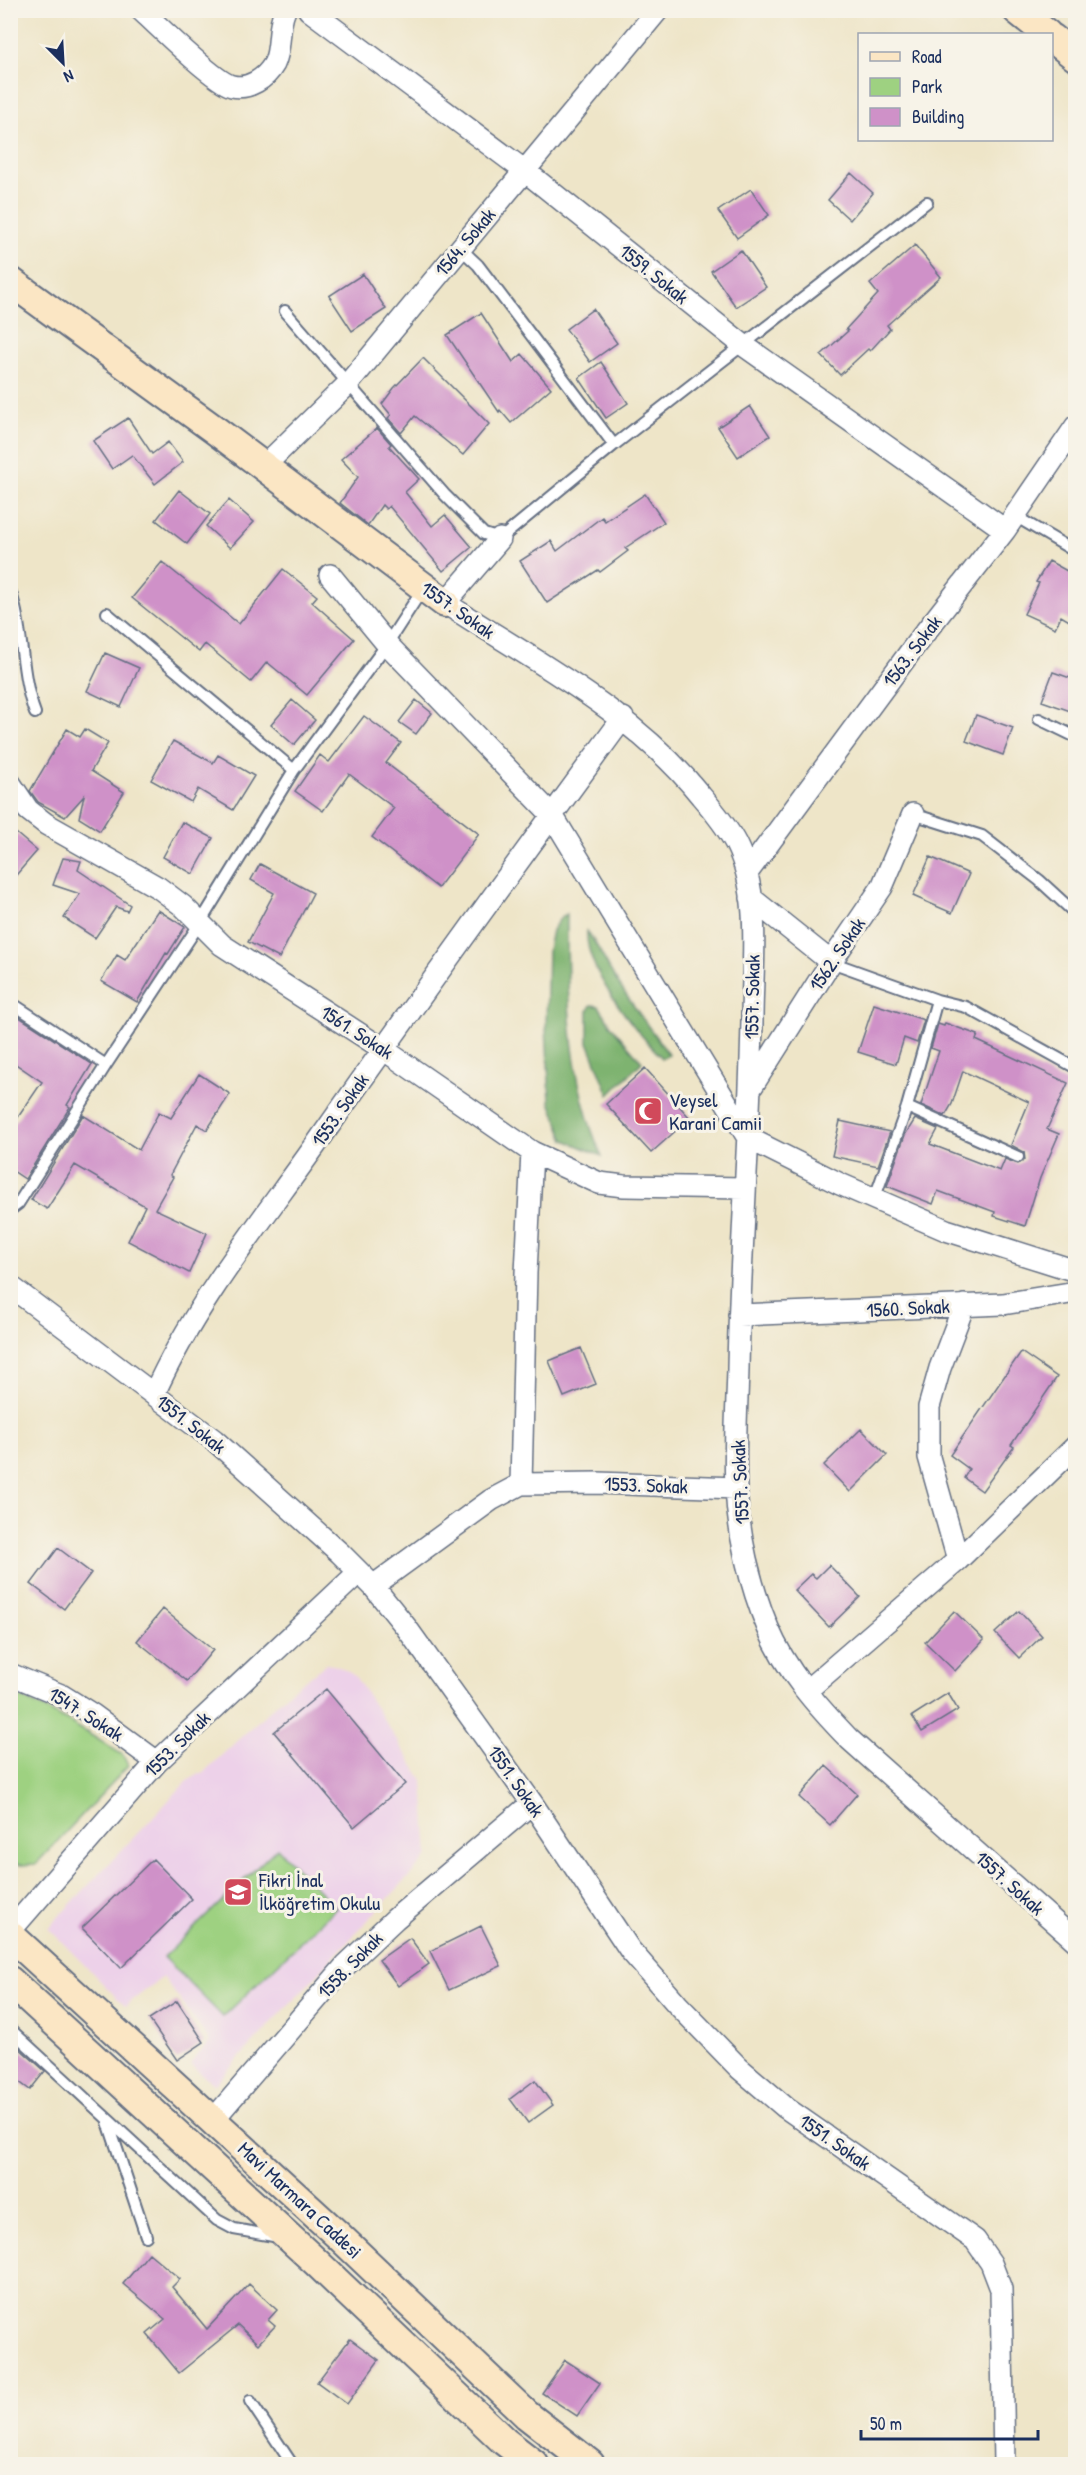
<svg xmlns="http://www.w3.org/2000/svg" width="1086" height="2475" font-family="'Patrick Hand',sans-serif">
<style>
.built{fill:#edd1e9}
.green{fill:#9ed181;stroke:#5c8070;stroke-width:1.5}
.forest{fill:#7eb36f;stroke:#4c7166;stroke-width:1.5}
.building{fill:#cf91c8}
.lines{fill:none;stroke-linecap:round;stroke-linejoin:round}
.lane-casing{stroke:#656f83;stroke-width:14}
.street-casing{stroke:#656f83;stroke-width:24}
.secondary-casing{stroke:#656f83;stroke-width:32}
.lane{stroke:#fff;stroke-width:10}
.street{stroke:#fff;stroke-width:21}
.secondary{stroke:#fbe6c4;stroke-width:28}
.labels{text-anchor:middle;stroke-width:6;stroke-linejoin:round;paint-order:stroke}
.street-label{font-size:20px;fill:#1b2f5e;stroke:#f7f3e8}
.poi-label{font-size:20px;fill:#1b2f5e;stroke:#f7f3e8;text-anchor:start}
</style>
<rect width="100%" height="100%" fill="#f7f3e8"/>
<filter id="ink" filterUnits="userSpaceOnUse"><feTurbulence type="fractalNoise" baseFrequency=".0167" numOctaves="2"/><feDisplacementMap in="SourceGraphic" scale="12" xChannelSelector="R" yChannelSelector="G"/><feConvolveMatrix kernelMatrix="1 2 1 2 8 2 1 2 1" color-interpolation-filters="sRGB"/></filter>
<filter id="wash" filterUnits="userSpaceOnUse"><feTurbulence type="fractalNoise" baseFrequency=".008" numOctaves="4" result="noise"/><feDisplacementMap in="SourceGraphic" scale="24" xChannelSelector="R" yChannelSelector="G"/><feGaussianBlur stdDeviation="1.35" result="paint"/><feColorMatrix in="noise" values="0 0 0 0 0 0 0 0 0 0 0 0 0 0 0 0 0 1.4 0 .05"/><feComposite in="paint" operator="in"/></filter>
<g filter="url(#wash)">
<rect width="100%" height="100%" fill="#eee5c8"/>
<path class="built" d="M326 1664 338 1666 355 1676 423 1780 428 1856 214 2085 190 2064 210 2041 163 1977 125 2006 48 1928 187 1781 205 1771 288 1693Z"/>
<path class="green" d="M11 1694C51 1708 87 1733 123 1755L128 1766 36 1864 21 1865 11 1862Z
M277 1848 336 1908 223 2017 164 1957Z"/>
<path class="forest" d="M567 914C567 996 568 1080 602 1156L565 1140 550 1102 546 1027 548 950 552 930 561 917Z
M587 931C599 947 606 964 616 980 633 1006 651 1030 669 1055L662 1058C636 1031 584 970 587 931Z
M591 1005 599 1006 612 1027 642 1062 609 1095 588 1042V1011Z"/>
<g id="blocks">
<path class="building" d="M851 173 873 193 850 220 828 200Z
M751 189 769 215 737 238 718 211Z
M915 245 941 277 887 325 890 329 870 351 868 349 840 375 821 355 848 331 846 329 878 294 870 284Z
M741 250 766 287 736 307 711 271Z
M363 274 386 309 352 331 329 296Z
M593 309 617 343 590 362 566 329Z
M481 313 513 362 522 354 551 388 511 423 500 410 499 412 447 335Z
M423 358 489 424 463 455 415 416 401 433 388 418 391 415 382 404 394 388Z
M601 362 628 403 606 418 579 378Z
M750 406 770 436 738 457 718 427Z
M128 418 152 454 168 442 183 462 155 484 132 455 112 469 93 441Z
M377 428 391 444 389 446 419 479 405 492 432 526 445 515 472 547 443 571 389 506 386 509 382 505 368 525 340 503 358 477 341 459Z
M179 490 210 514 187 544 156 520Z
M645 494 664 522 625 548 628 551 600 572 598 570 547 603 520 561 551 541 557 551 602 517 605 521Z
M229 500 254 522 230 548 206 526Z
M1049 561 1076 576V625L1061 616 1055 628 1024 614 1039 583 1036 582Z
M162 562 239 624 283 569 317 596 312 602 354 639 307 695 267 662 251 682 205 644 199 652 132 598Z
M105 653 139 668 121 707 87 691Z
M1053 672 1076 680V713L1042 701Z
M292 700 315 720 294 745 271 725Z
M416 700 432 713 416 734 399 722Z
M976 715 1013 728 1003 755 966 741Z
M364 716 401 743 386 763 479 834 438 888 372 837 394 808 349 774 323 811 295 791 320 755 329 762Z
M67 729 80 737 85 729 108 743 91 771 124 792 100 831 79 818 84 796 65 817 38 802 30 791Z
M173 741 213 763 218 755 254 776 233 810 198 789 191 802 151 780Z
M182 822 213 838 193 874 163 857Z
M10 828 37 851 10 882Z
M930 857 969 874 952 913 913 896Z
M63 858 81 861 78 870 130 905 127 911 116 907 95 938 64 918 80 894 53 885Z
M260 864 313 893 279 958 248 942 274 893 251 880Z
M158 910 185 927 168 954 166 953 137 1002 101 981 117 955 125 960Z
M874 1004 924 1020 917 1043 904 1038 896 1064 858 1052Z
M10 1011 92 1064 67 1105 70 1107 25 1179 10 1169V1129L42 1082 10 1060Z
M945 1023 978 1035 976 1040 1068 1083 1047 1129 1059 1134 1040 1178 1025 1226 994 1216 995 1212 938 1191 933 1204 887 1186 905 1135 915 1119 938 1129 930 1144 1000 1171 1005 1159 1018 1164 1025 1160 1024 1152 1011 1145 1029 1102 963 1071 952 1104 945 1116 921 1105 939 1051 931 1048 938 1024 944 1026Z
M645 1068 690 1118 651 1153 606 1104Z
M199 1074 230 1094 207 1130 197 1124 170 1175 173 1177 155 1209 207 1233 189 1273 128 1241 145 1206 75 1165 47 1209 31 1200 83 1115 139 1150 159 1112 171 1118Z
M840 1121 890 1132 878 1166 832 1156Z
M581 1348 596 1384 564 1397 549 1361Z
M1021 1352 1057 1377 1011 1445 1014 1447 982 1491 964 1478 969 1469 950 1455Z
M861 1429 887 1455 850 1492 824 1465Z
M58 1548 91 1573 64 1609 31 1584Z
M829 1565 860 1597 829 1627 794 1590 811 1574 816 1578Z
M163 1609 213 1650 187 1681 137 1641Z
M954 1611 984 1640 955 1671 925 1642Z
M1019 1611 1042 1636 1019 1658 995 1633Z
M326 1689 405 1784 354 1827 274 1732Z
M948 1693 958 1710 922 1732 912 1716Z
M826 1766 857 1794 830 1825 799 1797Z
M153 1859 192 1899 121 1968 82 1928Z
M481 1926 501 1966 449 1990 430 1951Z
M410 1938 429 1964 398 1986 379 1960Z
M177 2001 204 2042 177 2060 149 2019Z
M10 2040 45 2071 30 2090 10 2075Z
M535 2080 553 2105 528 2123 510 2099Z
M149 2253 180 2279 172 2287 207 2329 249 2284 277 2310 268 2320 275 2326 258 2344 238 2325 179 2373 147 2334 165 2319 123 2284Z
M350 2339 379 2360 347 2404 317 2382Z
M565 2360 600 2383 577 2416 542 2393Z"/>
</g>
</g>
<g filter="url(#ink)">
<use href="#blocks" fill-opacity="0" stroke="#656f83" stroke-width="1.5"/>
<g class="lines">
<g class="lane-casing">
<path id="lane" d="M460 248 478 265 614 445
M285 311 445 495 484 534 500 539 614 445 927 202
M1015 516 1076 552
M10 590C24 630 20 674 35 713
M107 613 294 770
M1039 719 1076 737
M913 814 982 836 1039 880 1076 914
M831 962 937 1000 966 1007 1076 1068
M10 1002 106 1065
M907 1107 1018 1157
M874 1200 907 1107 937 1000
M10 1210 18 1204 106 1065 200 923 294 770 387 644 424 587
M10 2029 217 2220 234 2229 279 2237
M108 2122 146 2236
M250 2401 292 2464"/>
</g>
<g class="street-casing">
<path id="street" d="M141 10C158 26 215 82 232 86 249 90 266 78 274 64 282 48 277 27 285 10
M309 10 525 171 743 345 1005 530
M263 467 348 384 658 10
M500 539 445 603C534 661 634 712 701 796 714 811 727 827 736 844 762 896 752 963 752 1020 750 1136 740 1252 738 1369 737 1408 734 1448 736 1487 738 1534 750 1585 768 1628 786 1671 817 1706 849 1739L1076 1941
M330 575 387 644 552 815 748 1138 840 1184 946 1230 1076 1271
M10 783 28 810 46 824 159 888 183 906 222 945 383 1049 532 1152 599 1183 624 1186 745 1188
M747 873 916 644 1005 530 1076 426
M751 898 831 962
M751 1088 831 962 882 887 913 814
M10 1286 214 1440 340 1553 373 1586 406 1627 532 1803 630 1950 677 2004 739 2068 786 2108 975 2240 991 2263 1001 2289 1004 2464
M739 1315 1003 1304 1076 1292
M154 1394C194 1305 258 1226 315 1146 416 1002 519 860 623 718
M521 1484 526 1273 532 1152
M958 1560 929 1457V1407L940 1368 964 1305
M373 1586 491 1500 521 1484 598 1483 736 1488
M10 1674 61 1695 93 1715 157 1762
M806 1691 958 1560 1076 1446
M10 1931 157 1762 359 1572
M213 2120 346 1965 395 1919 532 1803"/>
</g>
<g class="secondary-casing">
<path id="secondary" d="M1017 10 1047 34
M1052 38 1076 57
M10 281 215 430 445 603
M10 1935 340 2237 527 2415 590 2464
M10 1981 316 2262 504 2441 534 2464"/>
</g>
<use href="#lane" class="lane"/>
<use href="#street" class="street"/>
<use href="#secondary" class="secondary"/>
</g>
</g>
<defs>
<g id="mosque-square" transform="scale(1.5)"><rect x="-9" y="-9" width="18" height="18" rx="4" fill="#d1495b" stroke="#f7f3e8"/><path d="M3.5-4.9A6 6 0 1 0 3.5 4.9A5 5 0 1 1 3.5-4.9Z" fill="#fff"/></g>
<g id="school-square" transform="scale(1.5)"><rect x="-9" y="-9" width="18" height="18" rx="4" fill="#d1495b" stroke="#f7f3e8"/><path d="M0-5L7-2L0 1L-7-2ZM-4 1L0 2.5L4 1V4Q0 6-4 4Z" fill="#fff"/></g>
</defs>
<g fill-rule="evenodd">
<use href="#mosque-square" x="648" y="1111"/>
<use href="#school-square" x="238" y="1892"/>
</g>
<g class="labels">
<g class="street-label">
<text transform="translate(465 242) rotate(-50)" y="7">1564. Sokak</text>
<text transform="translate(654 274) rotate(39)" y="7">1559. Sokak</text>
<text transform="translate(458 610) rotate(35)" y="7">1557. Sokak</text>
<text transform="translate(912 651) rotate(-53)" y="7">1563. Sokak</text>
<text transform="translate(837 954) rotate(-56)" y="7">1562. Sokak</text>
<text transform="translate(752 997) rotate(-89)" y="7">1557. Sokak</text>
<text transform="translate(357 1032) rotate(33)" y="7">1561. Sokak</text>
<text transform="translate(340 1110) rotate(-55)" y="7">1553. Sokak</text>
<text transform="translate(908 1308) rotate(-3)" y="7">1560. Sokak</text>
<text transform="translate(191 1424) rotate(38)" y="7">1551. Sokak</text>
<text transform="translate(740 1482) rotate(-93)" y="7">1557. Sokak</text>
<text transform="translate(646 1485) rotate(2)" y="7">1553. Sokak</text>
<text transform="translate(86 1714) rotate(32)" y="7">1547. Sokak</text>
<text transform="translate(177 1744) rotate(-45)" y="7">1553. Sokak</text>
<text transform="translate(516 1781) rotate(55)" y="7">1551. Sokak</text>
<text transform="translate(1010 1883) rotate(42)" y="7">1557. Sokak</text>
<text transform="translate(350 1965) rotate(-46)" y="7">1558. Sokak</text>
<text transform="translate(835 2142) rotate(35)" y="7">1551. Sokak</text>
<text transform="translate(300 2200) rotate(43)" y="7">Mavi Marmara Caddesi</text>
</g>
<g class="poi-label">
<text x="669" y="1107">Veysel<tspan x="669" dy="23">Karani Camii</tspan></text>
<text x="259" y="1887">Fikri İnal<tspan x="259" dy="23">İlköğretim Okulu</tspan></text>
</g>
</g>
<rect width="1086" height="2475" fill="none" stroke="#f7f3e8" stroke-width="36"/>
<rect x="858" y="33" width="195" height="108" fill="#f7f3e8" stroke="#9fa5b1" stroke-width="1.5"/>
<rect x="870" y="52" width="30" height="9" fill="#fbe6c4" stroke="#9fa5b1" stroke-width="1.5"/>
<text x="912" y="63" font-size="18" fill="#1b2f5e">Road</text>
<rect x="870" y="78" width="30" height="18" fill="#9ed181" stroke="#9fa5b1" stroke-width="1.5"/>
<text x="912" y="93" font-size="18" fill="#1b2f5e">Park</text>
<rect x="870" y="108" width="30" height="18" fill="#cf91c8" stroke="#9fa5b1" stroke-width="1.5"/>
<text x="912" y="123" font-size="18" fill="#1b2f5e">Building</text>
<g transform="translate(63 63) rotate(156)" stroke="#f7f3e8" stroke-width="4.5" paint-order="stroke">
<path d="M0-4.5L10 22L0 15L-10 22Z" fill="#1b2f5e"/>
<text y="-9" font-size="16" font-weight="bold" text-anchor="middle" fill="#1b2f5e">N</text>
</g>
<path d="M861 2430v9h177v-9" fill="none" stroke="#1b2f5e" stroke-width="3"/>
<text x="870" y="2430" font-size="18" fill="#1b2f5e" stroke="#f7f3e8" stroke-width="4.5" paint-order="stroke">50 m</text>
</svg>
